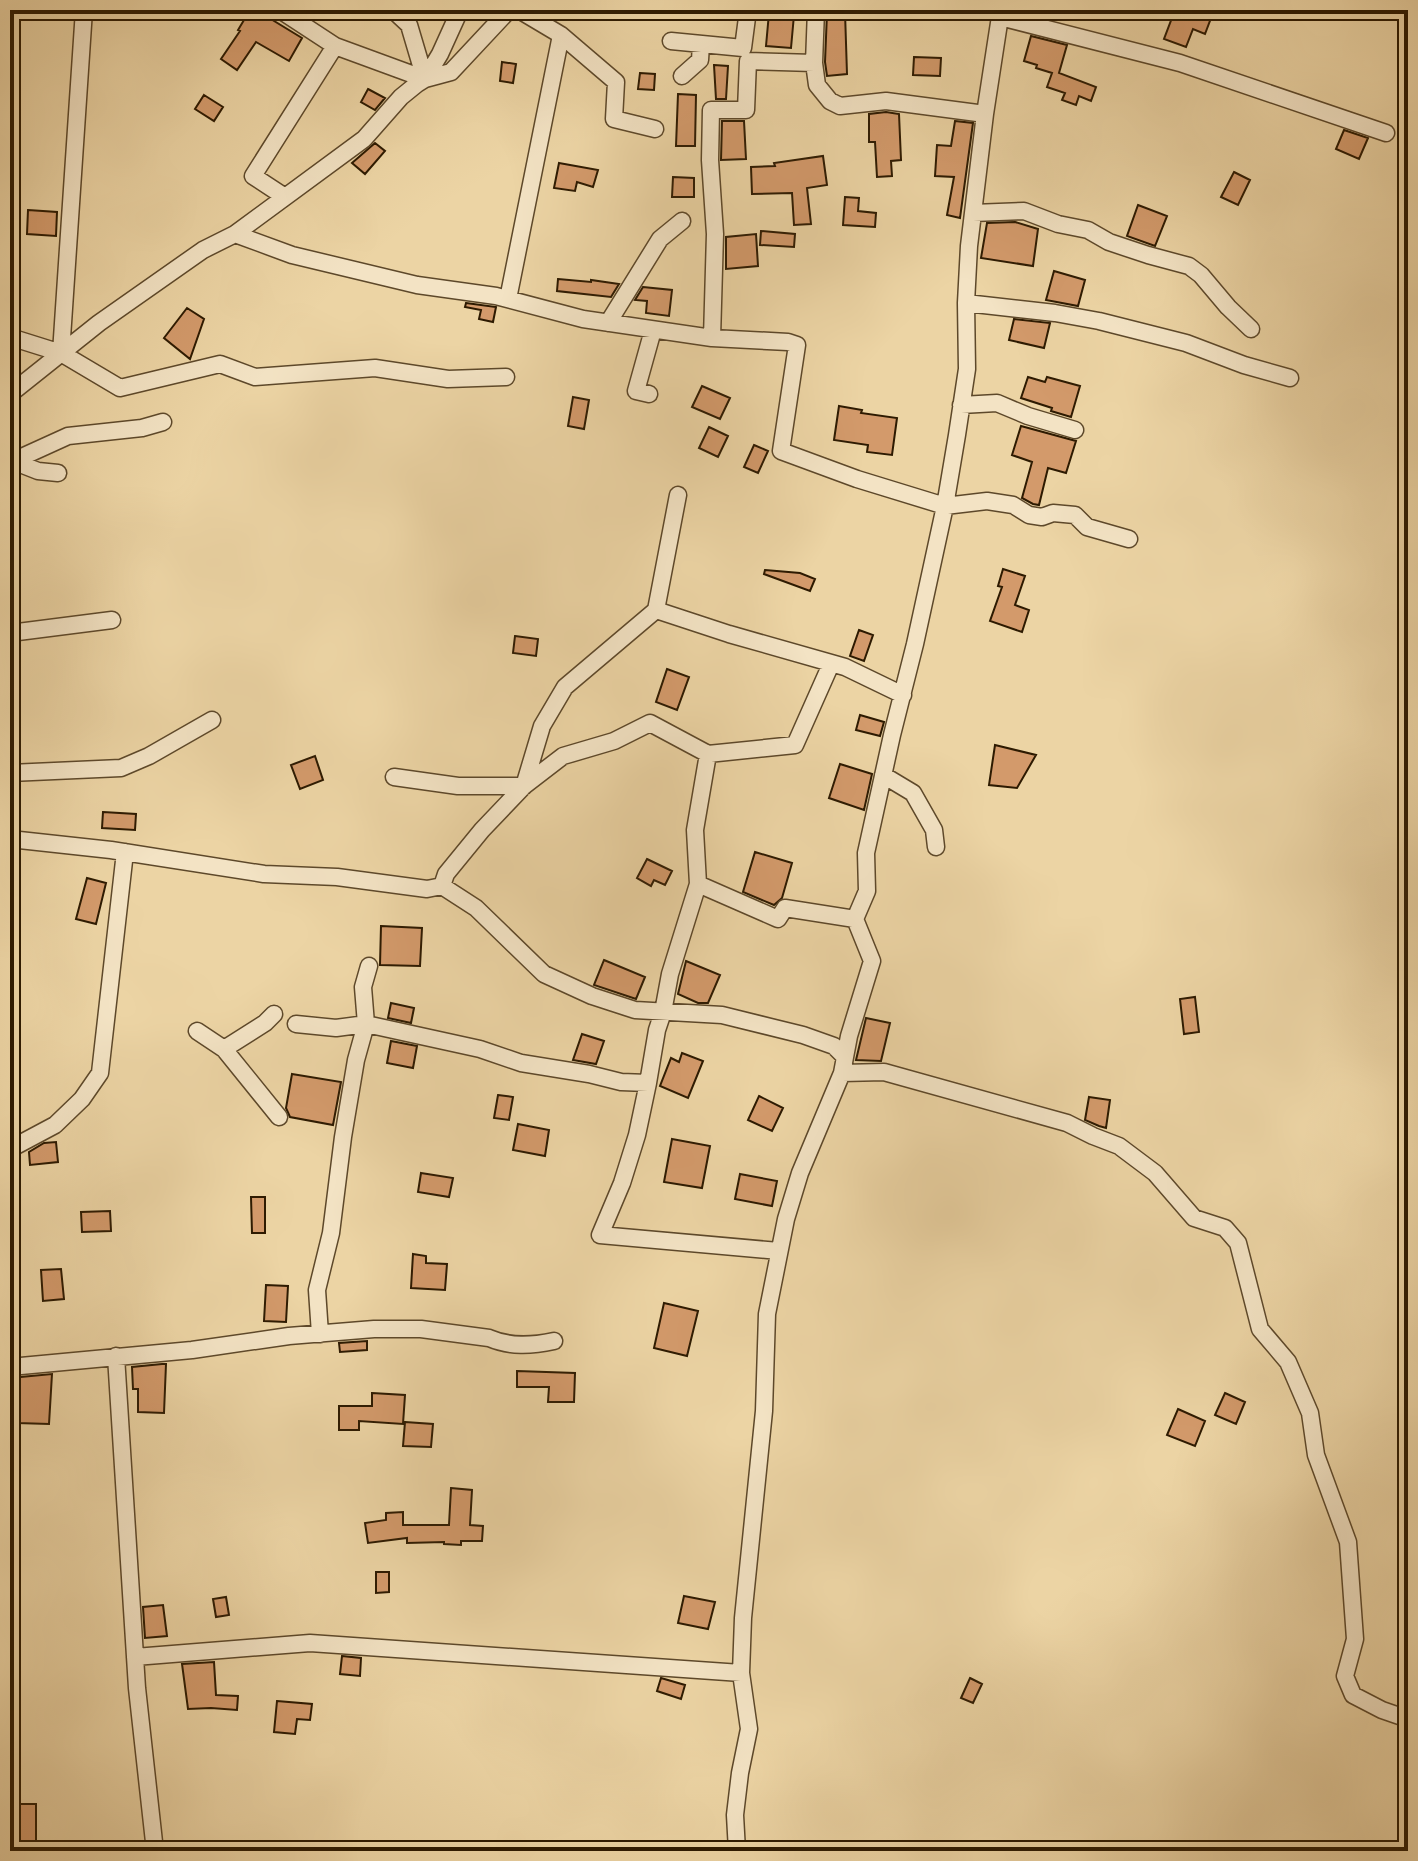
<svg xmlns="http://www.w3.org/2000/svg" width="1418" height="1861" font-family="'EB Garamond',serif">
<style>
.building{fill:#d39a6b;stroke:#2d1a01;stroke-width:2}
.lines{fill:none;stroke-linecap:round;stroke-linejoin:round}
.minor-casing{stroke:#5d482a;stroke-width:19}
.minor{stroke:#f3e3c4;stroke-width:16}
</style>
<rect width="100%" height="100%" fill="#ecd4a4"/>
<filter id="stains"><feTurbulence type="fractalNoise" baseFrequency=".0025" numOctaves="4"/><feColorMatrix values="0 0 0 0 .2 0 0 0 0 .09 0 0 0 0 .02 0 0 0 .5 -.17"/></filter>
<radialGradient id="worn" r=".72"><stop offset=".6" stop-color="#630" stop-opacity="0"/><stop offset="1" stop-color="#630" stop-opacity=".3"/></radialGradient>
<path class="building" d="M250 10H256L302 38 289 61 256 42 237 70 221 59 240 31 238 30Z
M1175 10H1190L1211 18 1205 34 1193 29 1186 47 1164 39Z
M845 12 847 74 827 76 825 62 827 13Z
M769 13 794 15 791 48 766 46Z
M1031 36 1067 45 1059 73 1096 87 1091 101 1079 96 1076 105 1062 100 1065 93 1047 87 1052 73 1036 68 1037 65 1024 61Z
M914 57 941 58 940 76 913 75Z
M502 62 516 64 513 83 500 81Z
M714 65 728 66 726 99H716Z
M640 73 655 74 654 90 638 89Z
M368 89 385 98 375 110 361 102Z
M678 94 696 95 695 146H676Z
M204 95 223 107 214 121 195 109Z
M886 112 899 114 901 160 891 161 892 176 877 177 875 142H869V114Z
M722 121H744L746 159 721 160Z
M955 121 973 123 960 218 947 215 954 177 935 176 937 145 951 146Z
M1344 130 1368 138 1359 159 1336 149Z
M375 143 385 151 365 174 352 163Z
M823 156 827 185 807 188 811 224 794 225 792 193 752 194 751 167 775 166 774 163Z
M559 163 598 170 593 187 577 182 575 191 554 188Z
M1234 172 1250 180 1238 205 1221 197Z
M673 177 694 178V197H672Z
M845 197 859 198 858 211 876 213 875 227 843 225Z
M1138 205 1167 216 1155 246 1127 236Z
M28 210 57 212 56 236 27 234Z
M1015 222 1038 229 1033 266 981 258 987 223Z
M761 231 795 234 794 247 760 245Z
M756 234 758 266 726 269V237Z
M1054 271 1085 280 1078 306 1046 300Z
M558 279 591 282V280L619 284 611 297 557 291Z
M643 287 672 290 669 316 646 313 647 301 635 300Z
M466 303 496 307 493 322 479 319 481 310 465 307Z
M187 308 204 319 190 359 164 338Z
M1014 319 1050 323 1044 348 1009 340Z
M1028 377 1045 382 1047 377 1080 386 1071 417 1051 411 1052 408 1021 398Z
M702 386 730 398 720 419 692 407Z
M573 397 589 400 584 429 568 426Z
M839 406 862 410 861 413 897 418 892 455 867 452 868 445 834 440Z
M1021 426 1076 441 1066 473 1048 468 1039 505 1033 504 1022 498 1032 462 1012 455Z
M709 427 728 436 718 457 699 448Z
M754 445 768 451 758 473 744 467Z
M1003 569 1025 576 1015 605 1029 610 1022 632 990 621 1002 587 998 586Z
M765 570 800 573 815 579 810 591 764 574Z
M859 630 873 635 864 661 850 656Z
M515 636 538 639 536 656 513 653Z
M667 669 689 677 677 710 656 702Z
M860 715 884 722 880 736 856 730Z
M995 745 1036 755 1017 788 989 785Z
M315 756 323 780 300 789 291 765Z
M840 764 872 774 864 810 829 798Z
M103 812 136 814 135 830 102 828Z
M755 852 792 863 782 898 774 905 743 892Z
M647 859 672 871 665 885 654 880 651 886 637 878Z
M87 878 106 883 96 924 76 919Z
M381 926 422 928 420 966 380 965Z
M604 960 645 977 636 999 594 985Z
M686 961 720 975 708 1003H698L678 994Z
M1195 997 1199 1032 1184 1034 1180 999Z
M391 1003 414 1008 411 1023 388 1018Z
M866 1018 890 1023 881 1061 856 1060Z
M582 1034 604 1041 596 1064 573 1060Z
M391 1041 417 1046 413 1068 387 1063Z
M682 1053 703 1061 688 1098 660 1086 671 1058 679 1062Z
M292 1074 341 1082 333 1125 290 1117 286 1108Z
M498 1095 513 1097 509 1120 494 1118Z
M759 1096 783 1108 772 1131 748 1120Z
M1089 1097 1110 1100 1106 1128 1099 1126 1085 1120Z
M518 1124 549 1130 545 1156 513 1150Z
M672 1139 710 1146 702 1188 664 1182Z
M56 1142 58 1162 30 1165 29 1152 44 1143Z
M421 1173 453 1178 449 1197 418 1192Z
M740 1174 777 1181 772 1206 735 1199Z
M251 1197H265V1233H252Z
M110 1211 111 1231 82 1232 81 1212Z
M413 1254 426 1256V1263L447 1264 445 1290 411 1288Z
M61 1269 64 1299 43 1301 41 1270Z
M266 1285 288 1286 286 1322 264 1321Z
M664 1303 698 1311 687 1356 654 1348Z
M367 1341V1350L340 1352 339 1343Z
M162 1364H166L164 1413 138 1412V1389H133L132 1367Z
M517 1371 575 1373 574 1402H548L549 1387H517Z
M52 1374 49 1424 17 1423 18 1405H10V1378Z
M372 1393 405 1395 403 1424 359 1421V1430H339V1406H372Z
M1225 1393 1245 1402 1236 1424 1215 1415Z
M1178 1409 1205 1421 1195 1446 1167 1435Z
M405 1422 433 1424 431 1447 403 1446Z
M451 1488 472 1490 470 1525 483 1526 482 1541H461V1545L444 1544V1542L407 1543V1538L368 1543 365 1523 386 1520V1513L403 1512V1525H449Z
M376 1572H389V1592L376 1593Z
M684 1596 715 1602 708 1629 678 1623Z
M226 1597 229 1615 216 1617 213 1599Z
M163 1605 167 1636 145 1638 143 1607Z
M342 1656 361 1658 360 1676 340 1674Z
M214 1662 216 1695 238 1696 237 1710 211 1708 188 1709 182 1664Z
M661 1678 685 1685 681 1699 657 1691Z
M970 1678 982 1684 973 1703 961 1698Z
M277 1701 312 1704 310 1720 297 1719 295 1734 274 1732Z
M10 1804H36V1850L16 1851 14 1827 10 1825Z"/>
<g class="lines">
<g class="minor-casing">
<path id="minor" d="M280 10 335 46 425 79
M393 10 409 25 425 79
M519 10 561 35 616 82 614 119 655 129
M816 10 814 63 817 85 830 101 840 106 886 101 985 114
M1000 17 1180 63 1386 133
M671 41 743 48 748 10
M682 76 700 60 701 44
M425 79 440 54 460 10
M285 197 253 176 335 46
M973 213 1024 211 1058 224 1088 230 1109 242 1148 255 1189 266 1201 275 1228 307 1251 329
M235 234 292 255 417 285 496 296 583 319 712 338 788 342 797 345 781 451 857 479 945 506 987 501 1013 505 1029 515 1042 517 1053 513 1075 515 1087 527 1129 539
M508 299 561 35
M966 303 1055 313 1099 321 1186 343 1244 365 1290 378
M608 323 660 239 682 221
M10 337 61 353 120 388 220 364 255 377 375 368 448 379 506 377
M712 338 715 234 710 160 711 110H746L748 61 814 63
M61 353 84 10
M10 394 99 323 203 250 235 234 364 139 401 97 417 84 425 79 451 72 509 10
M649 394 636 391 653 330
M961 405 997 403 1028 416 1075 430
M10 460 38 471 58 473
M13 461 68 436 142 428 163 422
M678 495 656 610 729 634 845 667 903 695
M10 633 112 620
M831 664 795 745 708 754 695 830 698 884 778 919 785 908 855 919
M10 773 121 768 149 756 212 720
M883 775 913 793 934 830 936 847
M394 777 458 786H524L542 726 565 687 656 610
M10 839 111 850 264 874 337 877 427 889 442 886 476 908 544 974 592 996 635 1010 722 1015 803 1035 834 1046 845 1057
M698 884 670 974 663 1012 657 1030 648 1083 637 1135 622 1183 600 1235 779 1251
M442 886 446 874 482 830 524 786 563 756 614 741 650 723 708 754
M296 1024 336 1028 366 1024 480 1049 521 1063 589 1074 621 1082 648 1083
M197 1031 224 1049 279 1117
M224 1049 265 1023 274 1014
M842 1073 884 1072 1067 1123 1093 1136 1119 1146 1155 1173 1194 1218 1225 1228 1238 1243 1260 1329 1288 1362 1310 1413 1316 1455 1348 1542 1355 1639 1345 1676 1353 1695 1382 1710 1408 1719
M10 1149 55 1125 82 1099 100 1073 125 852
M320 1334 317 1290 331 1233 343 1137 356 1060 366 1024 363 987 369 966
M116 1356 137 1688 155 1851
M10 1367 192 1350 289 1336 374 1329H421L489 1338C510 1347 531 1346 554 1341
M135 1657 310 1643 741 1673
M737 1851 735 1815 740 1773 749 1729 741 1673 743 1618 764 1411 767 1314 786 1219 800 1173 842 1073 849 1036 872 961 855 919 867 891 866 853 892 735 915 644 945 506 957 435 967 369 966 303 969 246 985 114 1001 10"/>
</g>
<use href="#minor" class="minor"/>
</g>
<rect width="1418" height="1861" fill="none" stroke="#ecd4a4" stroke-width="40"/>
<rect x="12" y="12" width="1394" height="1837" fill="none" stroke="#2d1a01" stroke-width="4"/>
<rect x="20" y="20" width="1378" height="1821" fill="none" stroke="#2d1a01" stroke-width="2"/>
<rect width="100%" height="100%" filter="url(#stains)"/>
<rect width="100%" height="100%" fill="url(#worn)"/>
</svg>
